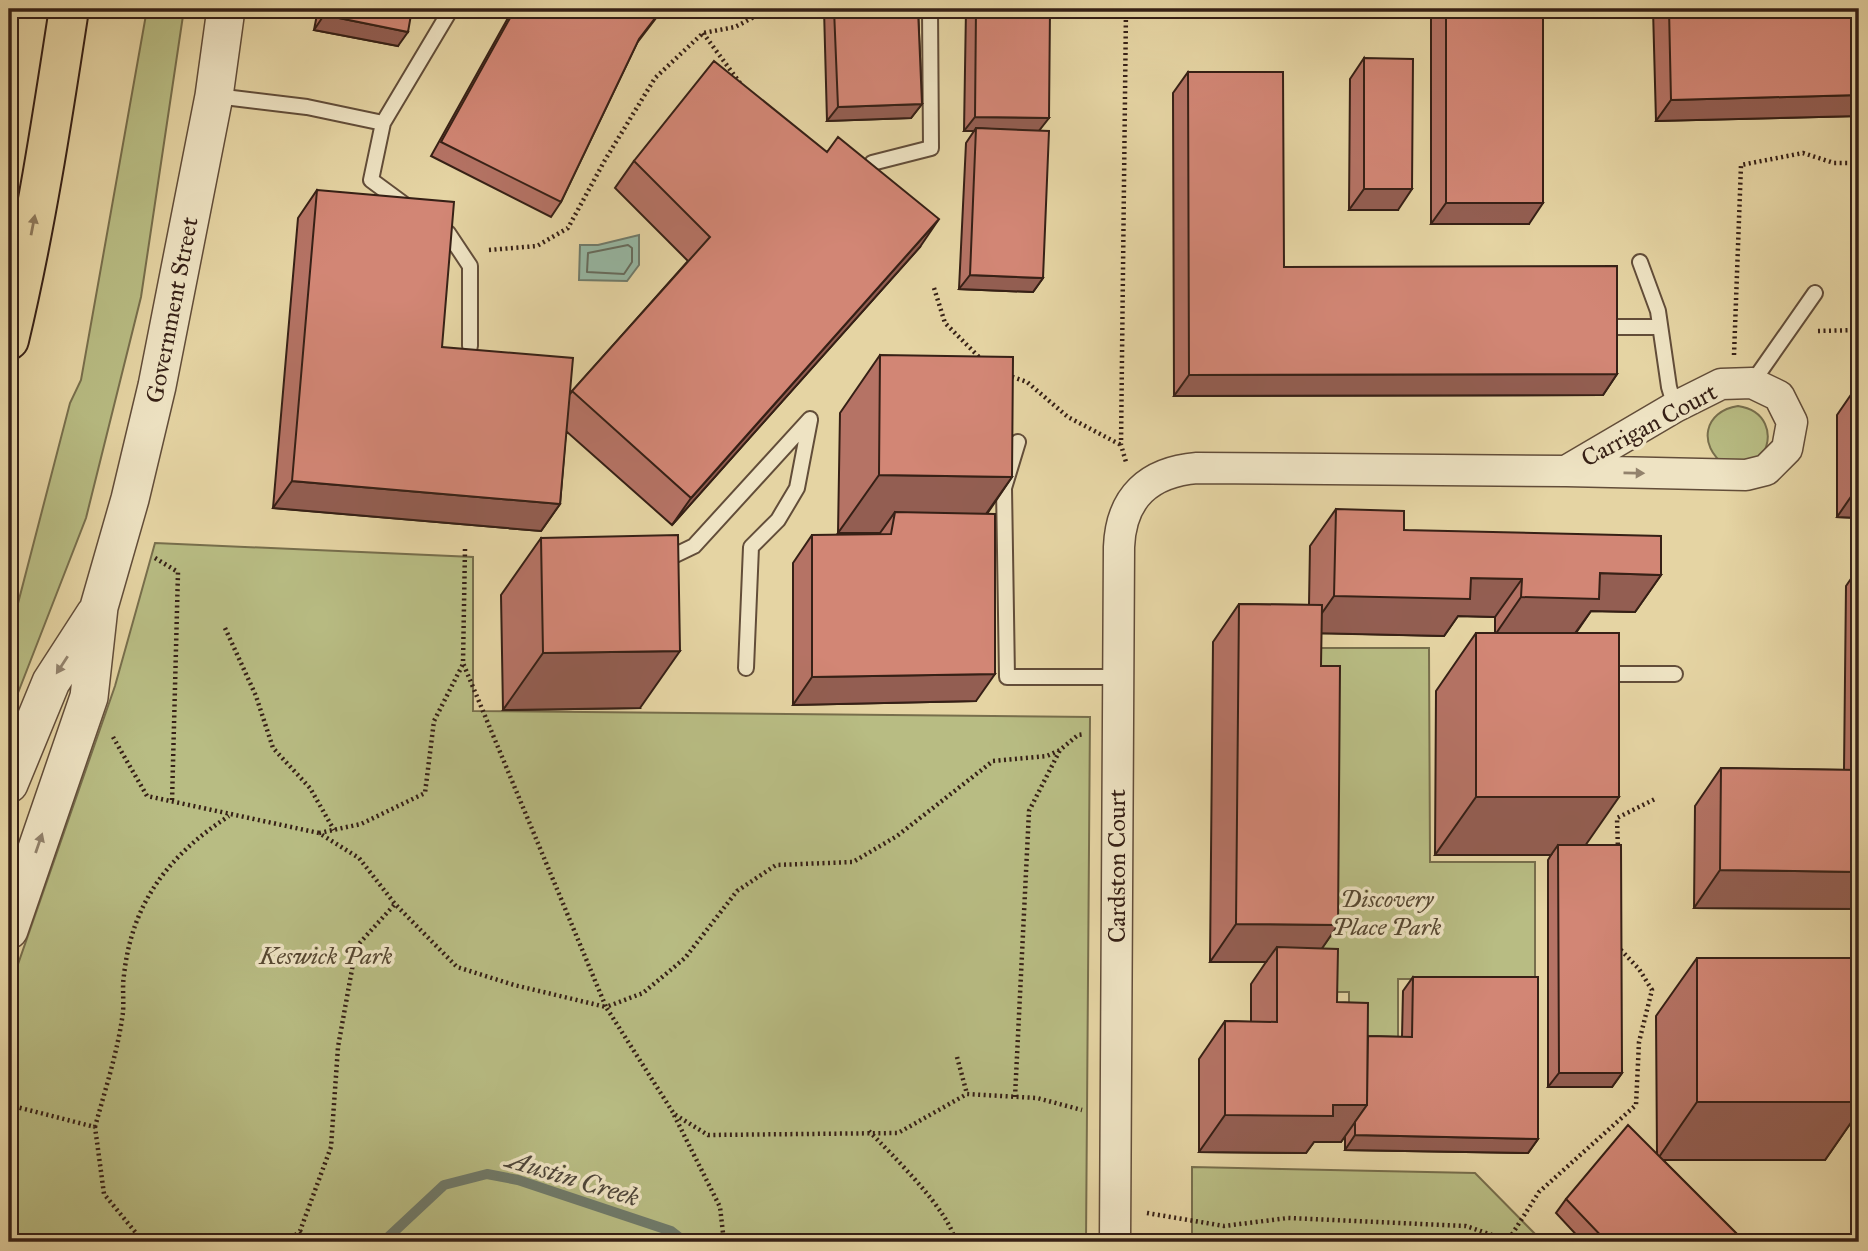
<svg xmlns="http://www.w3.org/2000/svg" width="1868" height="1251" font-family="'IM FELL Great Primer',serif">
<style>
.green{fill:#b8bc83;stroke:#776e4c;stroke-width:2}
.water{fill:#96b8a4;stroke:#707b6b;stroke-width:2}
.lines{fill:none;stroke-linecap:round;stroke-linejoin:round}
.shore{stroke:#666c5d;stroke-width:2}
.stream{stroke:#707b6b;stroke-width:10}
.service-casing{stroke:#624d39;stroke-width:18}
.minor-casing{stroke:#624d39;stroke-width:33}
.tertiary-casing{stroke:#624d39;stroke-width:40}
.motorway-casing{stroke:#362016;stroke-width:42}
.path{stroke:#362016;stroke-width:4.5;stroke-dasharray:2 3.5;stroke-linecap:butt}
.service{stroke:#eee3c3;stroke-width:14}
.minor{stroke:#eee3c3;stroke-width:30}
.tertiary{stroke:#eee3c3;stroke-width:37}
.motorway{stroke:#e5d4a3;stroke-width:38}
.wall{fill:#b57365;stroke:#362016;stroke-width:2}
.shaded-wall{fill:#935e52;stroke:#362016;stroke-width:2}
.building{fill:#d28675;stroke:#362016;stroke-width:2}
.oneway{fill:#8e7a5c}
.oneway2{fill:#92826c}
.labels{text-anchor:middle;stroke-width:7;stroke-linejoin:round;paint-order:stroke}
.street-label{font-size:24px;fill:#362016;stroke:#eee3c3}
.park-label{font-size:24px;font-style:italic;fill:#564731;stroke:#eee3c3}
.water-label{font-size:26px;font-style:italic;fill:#4e463a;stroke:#eee3c3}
</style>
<rect width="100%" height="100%" fill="#e5d4a3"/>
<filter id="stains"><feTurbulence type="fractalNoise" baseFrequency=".00286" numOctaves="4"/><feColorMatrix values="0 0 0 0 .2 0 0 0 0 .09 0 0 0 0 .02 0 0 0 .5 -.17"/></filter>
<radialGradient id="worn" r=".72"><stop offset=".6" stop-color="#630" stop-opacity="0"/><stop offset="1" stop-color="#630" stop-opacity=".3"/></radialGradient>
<path class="green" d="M147 9H184L141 297 86 518 9 716V638L70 403 81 380Z
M1738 406C1765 410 1775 433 1762 456L1725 465C1697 445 1704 411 1738 406Z
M155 543 473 557V711L1090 717 1086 1242H9V990L115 686Z
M1320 648H1429L1430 862H1535V979H1398V1041H1349V992H1320Z
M1192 1167 1475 1173 1543 1242H1192Z"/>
<path class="water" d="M639 235V265L627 281 579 280 580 245H598Z"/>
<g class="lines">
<path class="shore" d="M628 245 632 248V262L624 274 587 272 588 253Z"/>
<path class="stream" d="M383 1242 444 1185 487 1174 518 1180 671 1231 685 1242"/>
<g class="service-casing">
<path id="service" d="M216 96 307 107 383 123 451 9
M383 123 371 180 409 208
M872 163 931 148 930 9
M438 227 448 233 470 266V346
M1640 262 1658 311 1669 387 1675 407
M1603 327H1660
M1752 383 1815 293
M1018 442 1004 488 1007 677H1118
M660 557 669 558 694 546 810 419
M746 668 751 547 778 520 797 488 810 420
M1600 674H1675"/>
</g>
<g class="minor-casing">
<path id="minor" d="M1115 1242 1119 547C1121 497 1149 472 1197 468L1566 471 1746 475 1766 470 1787 449 1792 422 1779 396 1752 383 1721 384 1675 407 1566 471"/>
</g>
<g class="tertiary-casing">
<path id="tertiary" d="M9 784 51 682 95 614
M9 930 89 697 99 607 130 499 157 386 214 96 226 9"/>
</g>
<g class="motorway-casing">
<path id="motorway" d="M9 340C35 231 52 120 69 9"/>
</g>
<path class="path" d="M1126 9 1121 445 1126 462
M703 33 740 83
M489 250 537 246 568 228 605 160 655 78 703 33 735 27 769 9
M934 288 945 323 980 358
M1818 331 1859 330
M1734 355 1741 165 1803 153 1834 163H1859
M1007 375 1027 382 1068 417 1121 445
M465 549 463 663 606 1007 643 993 685 958 737 891 776 865 853 862 897 836 993 761 1047 756 1060 750 1078 735 1085 734
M155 558 178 572 172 802
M225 628 256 696 273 748 310 788 334 830
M113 737 147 796 319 833 359 858 395 904 457 967 514 985 606 1007 674 1114 708 1135 898 1133 967 1094
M319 833 361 824 425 793 434 721 463 664
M1618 850 1617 818 1657 798
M957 1057 967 1094 1037 1098 1082 1110
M1015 1097 1029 811 1060 750
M9 1105 95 1127 104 1194 141 1239 148 1242
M674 1115 720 1207 724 1242
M95 1127C105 1090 118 1051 123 1012 124 1000 122 987 124 975 132 902 169 855 229 816
M869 1131C891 1154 952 1213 955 1242
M1147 1213 1224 1226 1288 1218 1466 1226 1512 1242
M300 1231 312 1242
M1509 1239 1539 1192 1636 1105 1639 1042 1652 990 1639 969 1620 949
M287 1242 300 1231 331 1147 338 1047 356 947 395 904"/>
<use href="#service" class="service"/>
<use href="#minor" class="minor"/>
<use href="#tertiary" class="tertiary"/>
<use href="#motorway" class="motorway"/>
</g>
<path class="wall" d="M318 9H412L398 46 314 30Z
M513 9H663L637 43 561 202 551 217 431 156Z
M824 9H918L922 104 911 118 827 121Z
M966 9H1050L1040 131 1043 278 1033 292 959 289 966 143 974 131H964Z
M1172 9H1543L1529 224H1431V9L1172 10Z
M1653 9H1859V116L1656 121Z
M1364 58 1398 210H1349L1350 79Z
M1188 72 1284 267 1617 374 1603 395 1174 396 1173 93Z
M634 161 920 247 672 525 566 431 560 504 541 531 273 508 298 218 317 190 442 347 569 395 688 261 615 188Z
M880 355 1012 477 987 514 976 701 793 705V563L812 535 880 534V533H838L840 413Z
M1859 383V518L1837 517V415Z
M1336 509 1404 530 1661 575 1635 612 1591 611 1576 633 1585 845 1622 1073 1612 1087H1548V860L1551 855H1435L1436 691 1476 633H1495V617L1458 616 1444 636 1321 633V666L1338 925 1322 948 1337 1002 1368 1036 1402 1037 1403 991 1413 977 1538 1139 1528 1153 1345 1150V1136L1341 1142H1314L1306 1153 1199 1152V1059L1225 1021 1251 1022V984L1266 962H1210L1213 642 1239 604 1309 605 1310 546Z
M541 538 640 708 503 710 501 595Z
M1859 567V909L1694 908 1695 806 1721 768 1844 770 1846 586Z
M1697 958H1859V1111L1825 1160H1663L1745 1242H1583L1556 1213 1566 1199 1657 1154 1656 1016Z"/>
<path class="shaded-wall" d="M1173 9H1431L1172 10Z
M324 15 408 32 398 46 314 30Z
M1859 95V116L1656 121 1671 100Z
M922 104 911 118 827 121 838 107Z
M975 117 1049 118 1038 132 976 128 974 131H964Z
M1364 189H1412L1398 210H1349Z
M1446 203H1543L1529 224H1431Z
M939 219 920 247 672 525 691 498Z
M970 275 1043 278 1033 292 959 289Z
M1617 374 1603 395 1174 396 1189 375Z
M879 475 1012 477 972 534 895 512 880 533H838Z
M292 481 560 504 541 531 273 508Z
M1859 485V518L1837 517Z
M1600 573 1661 575 1635 612 1591 611 1573 636 1495 635 1521 597Z
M1471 578 1522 579 1495 617 1458 616 1444 636 1308 633 1334 596Z
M680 651 640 708 503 710 543 653Z
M995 674 976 701 793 705 812 677Z
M1476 797H1619L1578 856 1558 845 1551 855H1435Z
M1720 870 1859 872V909L1694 908Z
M1236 924 1338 925 1312 963 1277 947 1266 962H1210Z
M1559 1073H1622L1612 1087H1548Z
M1697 1102H1859V1111L1825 1160H1657Z
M1333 1105H1367L1341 1142H1314L1306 1153 1199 1152 1225 1115Z
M1355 1135 1538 1139 1528 1153 1345 1150Z"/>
<path class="building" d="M325 9H412L408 32 324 15Z
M515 9H662L639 39 561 202 441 142Z
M834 9H918L922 104 838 107Z
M976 9H1050L1049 118 975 117Z
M1446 9H1543V203H1446Z
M1669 9H1859V95L1671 100Z
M1364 58 1413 59 1412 189H1364Z
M714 61 827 152 838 137 939 219 691 498 572 391 710 237 634 161Z
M1188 72H1283L1284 267 1617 266V374L1189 375Z
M976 128 1049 131 1043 278 970 275Z
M317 190 454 202 442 347 573 358 560 504 292 481Z
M880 355 1013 357 1012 477 879 475Z
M1336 509 1404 511V530L1661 536V575L1600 573 1599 599 1521 597 1522 579 1471 578 1470 599 1334 596Z
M895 512 995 514V674L812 677V535L891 534Z
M678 535 680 651 543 653 541 538Z
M1239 604 1322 605 1321 666H1340L1338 925 1236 924Z
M1476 633H1619V797H1476Z
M1721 768 1859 770V872L1720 870Z
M1558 845H1621L1622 1073H1559Z
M1277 947 1338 949 1337 1002 1368 1003 1367 1105H1333V1116L1225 1115V1021L1277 1022Z
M1697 958H1859V1102H1697Z
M1413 977H1538V1139L1355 1135V1122L1367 1105 1368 1036 1412 1037Z
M1628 1125 1745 1242H1607L1566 1199Z"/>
<defs><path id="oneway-solid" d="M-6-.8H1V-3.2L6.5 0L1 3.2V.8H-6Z" transform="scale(1.75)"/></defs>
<use class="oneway" href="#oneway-solid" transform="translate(33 225) rotate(-79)"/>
<g class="oneway2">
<use href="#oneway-solid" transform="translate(1634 473) rotate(1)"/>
<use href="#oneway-solid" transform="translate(62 665) rotate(123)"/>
<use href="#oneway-solid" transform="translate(39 843) rotate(-71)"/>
</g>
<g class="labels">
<g class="street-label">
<text transform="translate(172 310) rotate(-79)" y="8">Government Street</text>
<text transform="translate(1649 425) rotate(-28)" y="8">Carrigan Court</text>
<text transform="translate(1117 866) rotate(-90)" y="8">Cardston Court</text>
</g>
<g class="park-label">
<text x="1387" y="907">Discovery<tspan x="1387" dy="28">Place Park</tspan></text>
<text x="326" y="964">Keswick Park</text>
</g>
<g class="water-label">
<text transform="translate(573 1178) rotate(17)" y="9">Austin Creek</text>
</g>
</g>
<rect width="1868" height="1251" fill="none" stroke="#e5d4a3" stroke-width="35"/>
<rect x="10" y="10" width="1847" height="1230" fill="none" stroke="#362016" stroke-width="3.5"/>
<rect x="18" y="18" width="1833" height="1216" fill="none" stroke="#362016" stroke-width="2"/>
<rect width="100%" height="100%" filter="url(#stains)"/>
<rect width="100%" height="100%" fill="url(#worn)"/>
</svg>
